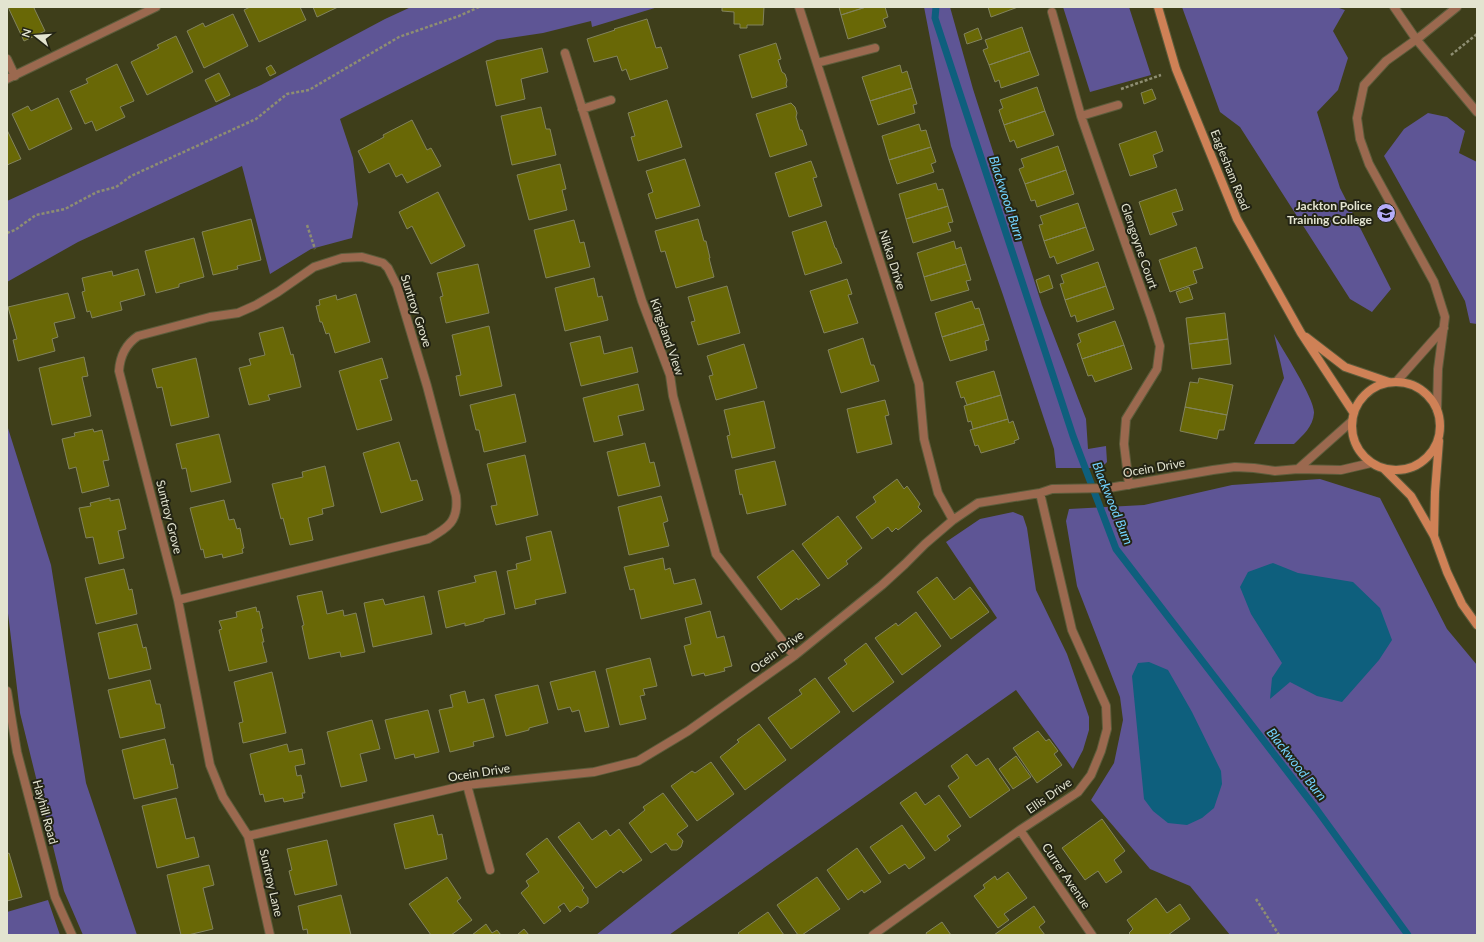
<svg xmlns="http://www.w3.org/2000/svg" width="1484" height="942" font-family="Lato,sans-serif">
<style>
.green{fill:#5e5595}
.water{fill:#0e5f7d}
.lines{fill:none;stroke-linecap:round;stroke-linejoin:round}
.stream{stroke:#0e5f7d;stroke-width:7}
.building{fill:#696806;stroke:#82835d}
.service-casing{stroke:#5c5c3b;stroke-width:10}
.minor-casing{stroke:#5c5c3b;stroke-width:10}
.secondary-casing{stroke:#5c5c3b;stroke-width:10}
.path{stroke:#8e8e72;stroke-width:2.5;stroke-dasharray:3 2;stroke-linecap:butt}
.service{stroke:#9b694f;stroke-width:8}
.minor{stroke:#9b694f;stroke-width:8}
.secondary{stroke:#cf8156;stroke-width:8}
.labels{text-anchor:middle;stroke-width:4;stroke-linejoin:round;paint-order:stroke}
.street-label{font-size:12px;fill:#e3e4d0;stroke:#232414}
.poi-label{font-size:12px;font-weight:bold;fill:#e3e4d0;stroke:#232414;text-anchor:end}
.water-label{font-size:13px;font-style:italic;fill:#73d3fe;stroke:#232414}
</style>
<rect width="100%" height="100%" fill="#3e3e1a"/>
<path class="green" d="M411 7H658L592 27 591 21 543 33 497 40 340 119 353 158 358 204 352 238 311 249 270 274 242 166 78 242 7 282V201L261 85 385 19Z
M924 7H950L973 89 1042 305 1086 419 1088 449 1106 446 1107 462 1101 468H1056L1054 449 1003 295 951 146Z
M1063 7H1129L1151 75 1090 92Z
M1182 7H1336L1345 10 1333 31 1348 58 1338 90 1317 112 1340 188 1391 289 1372 312 1350 299 1240 127 1220 112Z
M1428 113 1447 117 1465 131 1459 153 1477 162V324L1470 323 1465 301 1384 156 1404 129Z
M1274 334C1282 349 1315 399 1314 413 1313 427 1303 435 1294 444H1254L1284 378Z
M7 425 51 565 86 783 137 935H83L64 891 20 713 7 605Z
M1320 479 1380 498 1447 629 1477 665V935H1230L1190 886 1150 869 1091 800 1114 763 1123 720 1120 697 1077 586 1066 521 1069 509 1144 505 1232 485Z
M1013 512 1023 516 1027 528 1036 590 1067 654 1089 717V730L1083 750 1073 769 1016 690 669 935H596L997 618 946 542 980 519Z
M48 900 60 935H7V912Z"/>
<path class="water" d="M1273 563 1298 573 1353 582 1380 608 1392 640 1379 660 1342 702 1317 696 1290 682 1270 699 1272 678 1282 663 1251 614 1240 587 1248 572Z
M1149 662 1168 670 1192 712 1221 771 1222 784 1214 808 1202 818 1187 825 1168 823 1153 811 1144 799 1132 676 1138 663Z"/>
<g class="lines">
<path class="stream" d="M936 7 935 18 1073 436 1116 549 1317 810 1408 935"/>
</g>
<path class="building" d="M8 7H36L34 8 45 31 24 41Z
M250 7H300L306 20 259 42 244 10Z
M313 7H338L317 17Z
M722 7H764L763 25H747V28H740V24H734V12L722 11Z
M839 7H866L841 15Z
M866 7H885L888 17 883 19 886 27 848 39 841 15Z
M988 7H1018L991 17Z
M233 14 248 46 204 68 187 31 203 23 205 27Z
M647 19 656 48 661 47 668 68 630 80 626 69 622 71 617 56 594 62 587 39 615 30 614 29Z
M1022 27 1030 51 989 65 983 50 988 48 985 40Z
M978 28 982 39 967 44 964 34Z
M176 36 193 72 147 95 131 62 159 48 157 45Z
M776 43 781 59 778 60 782 72 785 74 787 80 786 84 787 87 752 98 739 55Z
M542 48 548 72 521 79 525 99 496 106 486 61Z
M1030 51 1039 75 1001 88 999 80 995 82 989 65Z
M117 64 134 101 120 107 125 117 96 131 92 121 85 124 70 91 88 83 86 79Z
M271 65 276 73 270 76 266 68Z
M900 65 902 73 907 71 912 88 870 101 862 77Z
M219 73 230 95 216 102 205 80Z
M1037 87 1045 111 1004 125 999 110 1003 108 1000 100Z
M912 88 917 104 913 105 915 113 878 125 870 101Z
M1152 89 1156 99 1144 104 1141 93Z
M58 98 72 129 29 150 12 114 28 106 31 111Z
M667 100 682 147 638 161 631 137 635 136 628 113Z
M791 103 795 107 797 113 796 117 800 130H802L807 145 770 157 756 114Z
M541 107 546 129H550L556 155 512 165 501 116Z
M1045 111 1054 135 1017 148 1014 140 1010 142 1004 125Z
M412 120 427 150 431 148 441 166 407 183 402 174 396 177 389 163 369 173 358 151 384 137 383 135Z
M919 124 921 131 926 130 931 147 889 160 882 136Z
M7 130 21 159 7 165Z
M1156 131 1163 151 1153 155 1157 167 1130 176 1119 144Z
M1058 146 1066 170 1025 184 1019 169 1024 167 1021 159Z
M931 147 936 162 931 164 934 172 897 184 889 160Z
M685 159 700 206 656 219 648 194 653 192 646 171Z
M811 161 817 177 813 178 822 206 789 217 775 173Z
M560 164 566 189 562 190 567 210 529 220 517 175Z
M1066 170 1074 194 1037 207 1035 200 1031 201 1025 184Z
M936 183 938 190 943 189 948 206 906 219 899 194Z
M1176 189 1183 210 1172 213 1177 225 1150 235 1139 202Z
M438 192 465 246 431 264 412 226 407 229 399 212Z
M1078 203 1086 227 1044 241 1039 225 1043 224 1040 216Z
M948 206 953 222 948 223 951 231 913 243 906 219Z
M251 219 261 260 237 266 238 269 213 275 202 232Z
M698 219 704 241H706L710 258H709L714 277 676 288 665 251 661 252 655 231Z
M574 220 580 243 584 242 590 267 546 278 534 230Z
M826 221 835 248H836L842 263 805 275 792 232Z
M1086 227 1094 250 1057 264 1054 256 1050 258 1044 241Z
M194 238 204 277 179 284V287L156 293 145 251Z
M954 241 956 249 961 247 966 264 924 277 917 253Z
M1196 247 1203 268 1193 271 1197 283 1170 292 1159 260Z
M1098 262 1106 286 1065 300 1060 284 1064 283 1061 275Z
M478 264 489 313 446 323 440 297 443 296 437 273Z
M966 264 971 280 966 281 969 290 931 301 924 277Z
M138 269 145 295 120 302 122 310 92 318 90 311 87 312 82 292 85 291 82 278 112 271 113 276Z
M1049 275 1053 288 1040 293 1036 280Z
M594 278 598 297 602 296 608 320 565 331 555 288Z
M847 279 852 294 848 295 858 323 824 333 810 291Z
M727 286 740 333 698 345 691 322 695 321 688 297Z
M1106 286 1114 309 1077 322 1075 315 1071 317 1065 300Z
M1189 287 1193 299 1180 303 1176 292Z
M68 293 75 318 54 323 58 337 52 339 55 351 18 361 13 340 17 339 8 307Z
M356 294 370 342 335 353 329 333 326 334 322 322H320L316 306 320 305 319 300 336 295 337 300Z
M972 301 975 309 979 308 984 324 942 337 935 313Z
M1225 313 1228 339 1189 344 1186 318Z
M1115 321 1124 345 1082 359 1077 344 1081 342 1078 334Z
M984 324 989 340 985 341 987 350 950 361 942 337Z
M489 326 502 386 460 396 456 376 461 375 452 335Z
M283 327 291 355 293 354 301 387 268 395 270 400 249 405 239 368 251 365 249 359 265 355 259 333Z
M600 336 604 354 632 347 638 372 581 386 570 343Z
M863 338 871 365H874L879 381 841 393 828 350Z
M1228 339 1231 364 1192 369 1189 344Z
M744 344 757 388 716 400 709 376 713 375 707 356Z
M1124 345 1132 369 1095 382 1092 375 1088 376 1082 359Z
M84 357 88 376 82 377 91 416 52 425 39 368Z
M196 358 209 417 171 426 162 387 157 388 152 369Z
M382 358 388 378 380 380 392 420 357 430 339 371Z
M994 371 1001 395 967 405 964 397 961 398 956 382Z
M1199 378 1233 385 1227 415 1185 407 1190 382 1198 383Z
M638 384 644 410 618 416 623 435 594 442 583 398Z
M515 394 526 442 484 452 479 430H476L470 405Z
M1001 395 1008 419 973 429 971 421 968 422 964 406Z
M885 400 889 415 885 416 892 444 857 453 847 409Z
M764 401 775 448 732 458 727 436 730 435 724 410Z
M1185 407 1227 415 1224 430H1219L1217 439 1180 431Z
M1008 419 1009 423 1013 421 1019 439 1014 441 1015 443 981 453 978 445 975 446 970 430Z
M93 429 94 432 102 430 109 460 103 461 109 486 82 493 76 467 69 469 62 439 75 436 74 433Z
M219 434 231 482 191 492 186 468 182 469 176 444Z
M399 442 411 481 417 480 423 500 381 513 363 453Z
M645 443 650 463 654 462 660 486 618 496 607 452Z
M525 455 538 515 496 525 491 506 497 505 487 464Z
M775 461 786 505 747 514 742 494 740 495 735 470Z
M325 466 334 506 322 509 323 514 308 518 313 540 290 545 283 518 281 519 272 484 303 477 302 472Z
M897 479 904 489 907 486 920 504 918 507 922 511 898 530 896 528 892 532 888 527 872 539 856 517 876 502 873 497Z
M661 496 668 521 663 523 669 546 629 555 618 507Z
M110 498V501L119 499 126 529 118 531 124 558 99 564 93 537 86 538 79 508 91 506 90 503Z
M224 500 229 520 234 519 237 529 240 528 244 548 242 549 243 553 223 558 222 554 205 558 203 549 201 550 190 508Z
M838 516 862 548 846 561 848 564 828 579 802 544Z
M551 531 566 593 535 600 536 604 515 609 507 571 517 569 516 564 531 560 526 537Z
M793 550 820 585 798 600 797 598 781 610 757 577Z
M663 558 665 570 670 568 674 584 695 579 702 604 641 619 634 589 630 590 624 567Z
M124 569 129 590 132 589 137 614 96 624 85 578Z
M496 571 505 614 484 619V621L465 626V623L446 628 438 591 476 582 474 576Z
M937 577 954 600 970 587 989 612 951 639 917 592Z
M322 591 327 614 343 610 344 616 356 613 365 652 341 657 340 652 309 659 302 626 304 625 297 596Z
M424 596 432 634 373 647 364 603 383 599 385 605Z
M256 607 257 612 259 611 263 628 261 629 264 642H262L267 662 229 671 219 630 222 629 219 621 237 617 236 612Z
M710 611 717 638 724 636 732 666 724 668 725 671 705 676 704 673 692 676 684 646 691 644 685 618Z
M916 612 941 646 902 675 875 638 896 623 898 626Z
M137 624 143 648 146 647 151 669 109 679 98 633Z
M866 643 894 682 853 712 828 678 847 664 844 660Z
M650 658 657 686 643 689 645 695 640 696 646 719 620 725 606 669Z
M595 671 609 727 585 732 579 710 572 712 570 707 558 710 550 682Z
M272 672 286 733 243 743 239 723 243 722 234 682Z
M815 678 840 712 791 749 768 718 802 694 799 690Z
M150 680 156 704H160L165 728 120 738 108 690Z
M538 685 548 723 529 728V730L506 736 495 695Z
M465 691 468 703 484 699 494 737 473 742 474 746 450 752 439 710 453 707 450 695Z
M428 710 439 752 415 758 414 754 395 759 385 720Z
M372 720 380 749 360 754 367 781 341 787 327 732Z
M759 724 786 760 745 790 720 757 739 742 737 740Z
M1038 731 1046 741 1049 739 1058 751 1054 754 1062 765 1037 783 1013 748Z
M165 739 171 765 173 764 178 788 134 799 122 750Z
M287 744 289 752 302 749 305 764 295 766 297 776 301 775 305 793H302L303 798 284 802 283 798 265 802 263 794 260 795 250 754Z
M967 754 976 766 988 758 1010 790 970 818 948 786 959 778 951 766Z
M1016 756 1031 777 1013 789 999 769Z
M711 762 734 794 697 821 671 786 692 771 695 773Z
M916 792 925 805 939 795 961 826 947 836 950 840 935 851 900 803Z
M663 793 688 826 677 834 683 841 681 847 677 850H671L666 843 651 853 629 823 645 810 643 807Z
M176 798 186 839 194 837 199 857 157 868 142 806Z
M433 815 438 835 442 834 447 859 405 869 394 824Z
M1102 819 1125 851 1114 860 1122 872 1106 883 1098 871 1085 880 1062 848Z
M579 822 592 840 606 830 610 836 619 829 642 860 623 873 621 870 596 888 558 837Z
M902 825 925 858 909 869 905 864 889 874 870 847Z
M547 838 584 888 582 890 588 898V903L581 908 577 906 570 912 564 903 558 907 561 911 544 924 521 893 529 886 526 881 539 872 526 854Z
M327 840 337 885 295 895 289 871 292 870 287 849Z
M857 848 881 882 864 893 862 890 848 900 827 870Z
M9 853 22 897 7 901V854Z
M209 865 214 885 203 888 213 929 188 935H181L167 875Z
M1008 872 1027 898 1004 914 1009 920 998 928 974 896 985 888 983 885 995 876 997 880Z
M447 877 461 898 457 901 472 920 451 935H431L409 904Z
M817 877 840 909 802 935H798L777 905Z
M341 895 351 935H308L307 929 303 930 298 906Z
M1156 898 1167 913 1180 904 1190 919 1168 935H1131L1129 933 1133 929 1127 920Z
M1034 906 1045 922 1039 927 1045 935H994Z
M768 912 784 935H740L738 933Z
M942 922 951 935H927L926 933Z
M486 924 492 933 497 930 501 935H472Z
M524 929 529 935H517Z"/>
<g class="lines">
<g class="service-casing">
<path id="service" d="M1394 7 1416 39 1477 112
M1397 381 1444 328
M1437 410 1438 369 1445 317 1434 282 1369 164 1360 139 1357 118 1364 85 1386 61 1421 36 1457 7
M467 785 490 870"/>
</g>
<g class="minor-casing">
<path id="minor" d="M799 7 919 384 924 439 938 493 953 520
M1052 12 1081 116 1151 317 1160 346 1157 369 1126 419 1124 444 1129 485
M565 53 642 301 670 375 673 396 716 554 794 656
M7 59 15 76
M817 63 875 48
M7 79 156 7
M582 109 611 100
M1081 116 1118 105
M1298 469 1352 421
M178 600 428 539C448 528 459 521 456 496L427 386 397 286 388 268 383 263 362 257 342 258 314 267 278 292 256 305 238 313 210 317 138 336C126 344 120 356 119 371L178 600 210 765 223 797 248 836 270 935
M7 691 17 752 55 897 72 935
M1020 830 1092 935
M248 836 467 785 594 772 638 761 688 731 794 656 882 585 905 564 925 544 953 520 978 503 1040 493 1052 489 1109 488 1213 470 1235 467 1254 468 1275 471 1298 469 1341 470 1371 463
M873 935 1020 830 1078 792 1091 775 1101 751 1107 729 1106 706 1072 630 1040 493"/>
</g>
<g class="secondary-casing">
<path id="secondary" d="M1158 7 1176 69 1237 219 1301 333 1353 412
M1306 337 1345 367 1389 382
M1352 426a44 44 0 1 1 88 0a44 44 0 1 1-88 0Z
M1384 469 1411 496 1434 536 1447 572 1462 604 1477 625
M1434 536 1435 492 1439 441"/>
</g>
<path class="path" d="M1451 55 1477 34
M1121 89 1161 75
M307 225 315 249
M7 233 15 230 36 215 65 209 97 192 116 187 131 176 256 119 287 94 309 90 399 37 459 16 479 7
M1256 899 1279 935"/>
<use href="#service" class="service"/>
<use href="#minor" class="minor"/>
<use href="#secondary" class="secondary"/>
</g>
<defs>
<g id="university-disc" transform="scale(1)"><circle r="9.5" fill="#b5acf8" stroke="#232414"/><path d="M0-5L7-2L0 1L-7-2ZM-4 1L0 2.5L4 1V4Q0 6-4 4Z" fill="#111"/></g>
</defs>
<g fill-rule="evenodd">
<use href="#university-disc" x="1386" y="213"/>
</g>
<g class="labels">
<g class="street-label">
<text transform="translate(1230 170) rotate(68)" y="4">Eaglesham Road</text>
<text transform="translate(1139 246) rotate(71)" y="4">Glengoyne Court</text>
<text transform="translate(892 260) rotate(72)" y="4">Nikka Drive</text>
<text transform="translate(416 311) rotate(72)" y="4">Suntroy Grove</text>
<text transform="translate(667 337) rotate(71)" y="4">Kingsland View</text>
<text transform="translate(1154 468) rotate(-10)" y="4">Ocein Drive</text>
<text transform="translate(169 517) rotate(76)" y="4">Suntroy Grove</text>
<text transform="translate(777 652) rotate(-36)" y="4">Ocein Drive</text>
<text transform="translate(479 773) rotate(-9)" y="4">Ocein Drive</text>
<text transform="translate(1049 796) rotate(-35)" y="4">Ellis Drive</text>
<text transform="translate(45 812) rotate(75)" y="4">Hayhill Road</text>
<text transform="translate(1066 876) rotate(56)" y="4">Currer Avenue</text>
<text transform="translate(271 883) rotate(77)" y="4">Suntroy Lane</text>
</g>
<g class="poi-label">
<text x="1372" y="210">Jackton Police<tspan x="1372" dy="14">Training College</tspan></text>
</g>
<g class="water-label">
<text transform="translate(1007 198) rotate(72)" y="5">Blackwood Burn</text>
<text transform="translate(1113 503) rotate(68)" y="5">Blackwood Burn</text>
<text transform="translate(1297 764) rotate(52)" y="5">Blackwood Burn</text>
</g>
</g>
<rect width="1484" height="942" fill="none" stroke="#e3e4d0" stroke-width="16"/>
<g transform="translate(36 36) rotate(287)" stroke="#232414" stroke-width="3" paint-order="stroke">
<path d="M0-3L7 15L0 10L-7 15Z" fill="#e3e4d0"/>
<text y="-6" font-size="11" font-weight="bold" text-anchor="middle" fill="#e3e4d0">N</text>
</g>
</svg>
